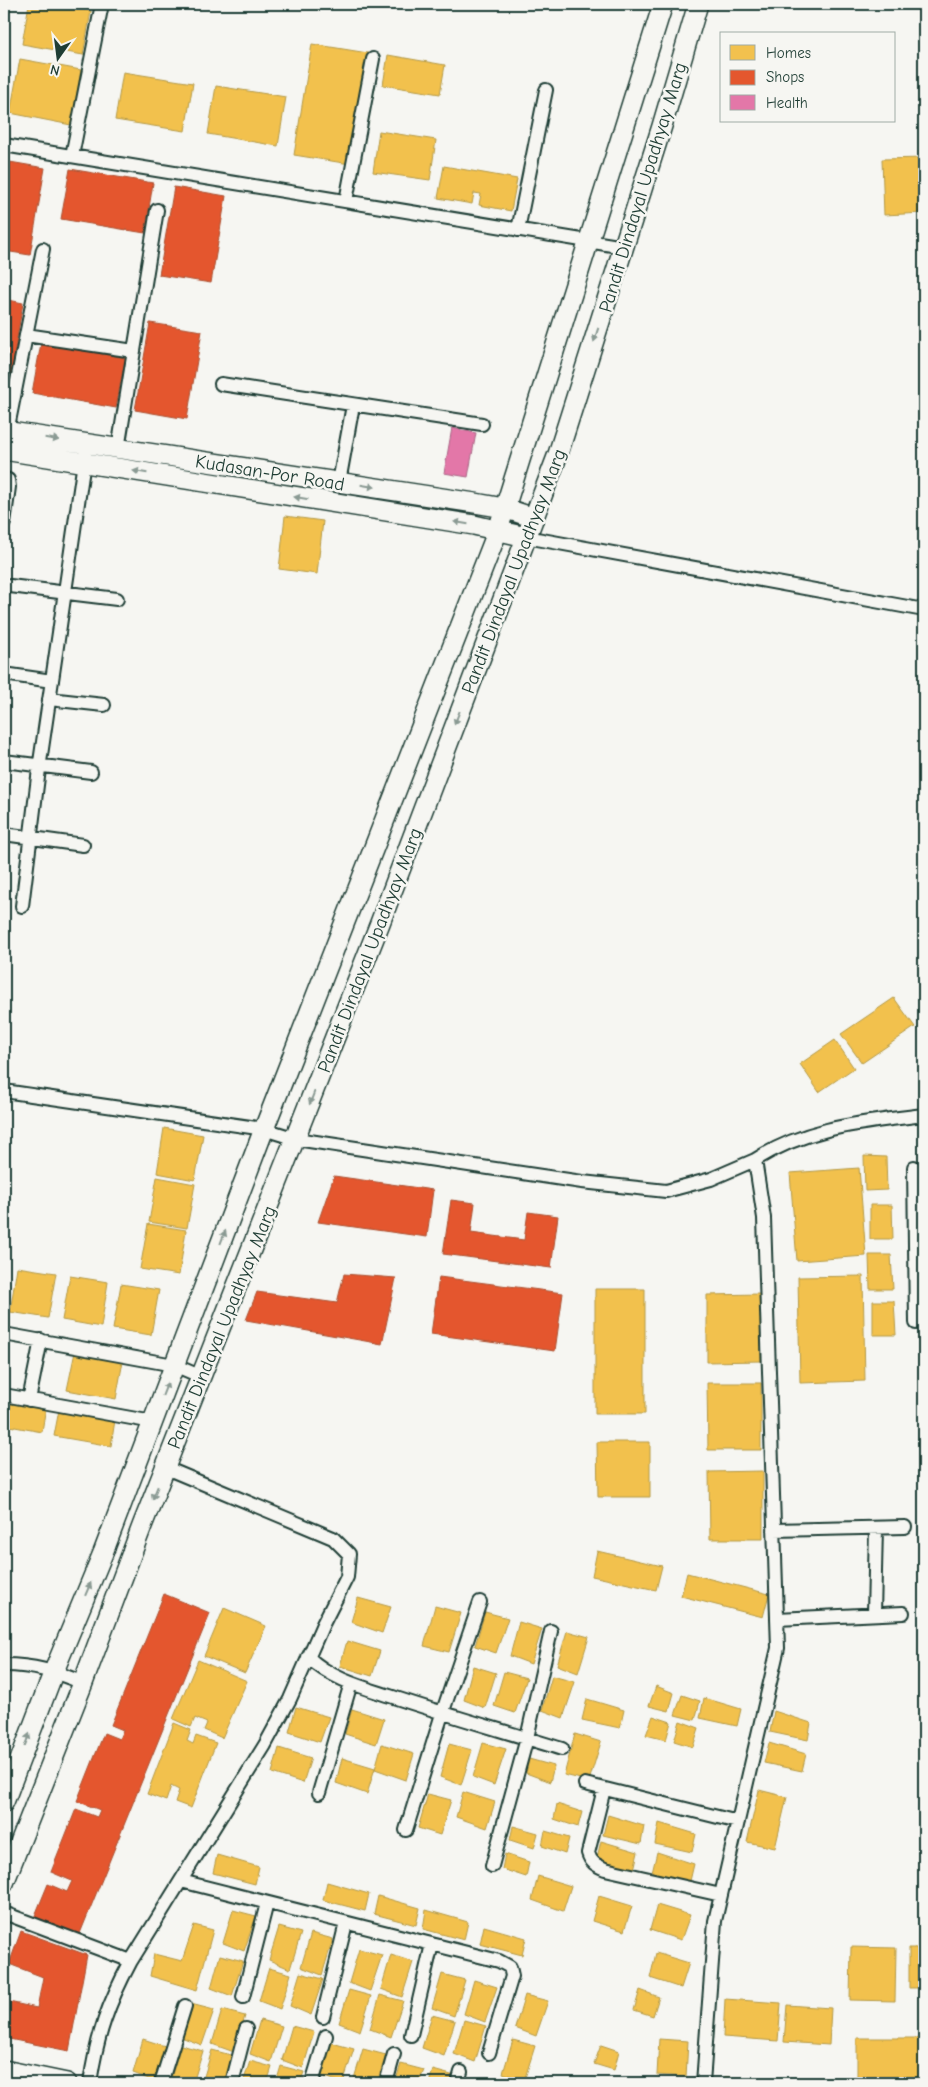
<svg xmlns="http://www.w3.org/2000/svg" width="928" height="2087" font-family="'Comic Neue',sans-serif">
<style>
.homes{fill:#f2c14e;stroke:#b39946}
.shops{fill:#e4572e;stroke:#a94f30}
.health{fill:#e377a8;stroke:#a86685}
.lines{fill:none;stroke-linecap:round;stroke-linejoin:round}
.street-casing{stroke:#1f3d34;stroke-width:16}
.secondary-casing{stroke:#1f3d34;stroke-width:22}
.street{stroke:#f6f6f2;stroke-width:12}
.secondary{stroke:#f6f6f2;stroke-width:19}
.oneway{fill:#8a9a93}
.labels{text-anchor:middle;stroke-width:5;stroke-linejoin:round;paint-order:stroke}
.street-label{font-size:19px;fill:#1f3d34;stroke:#f6f6f2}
</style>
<rect width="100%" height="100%" fill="#f6f6f2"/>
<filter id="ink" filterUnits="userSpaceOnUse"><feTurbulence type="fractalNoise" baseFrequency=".02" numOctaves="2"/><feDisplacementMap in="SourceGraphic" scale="10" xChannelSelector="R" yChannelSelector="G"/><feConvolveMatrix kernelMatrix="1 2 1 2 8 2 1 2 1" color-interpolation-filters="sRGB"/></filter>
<g filter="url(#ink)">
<path class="homes" d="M29 4H49L91 11 83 55 22 44Z
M312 44 368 53 350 164 294 155Z
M388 55 445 65 440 94 383 85Z
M20 59 81 70 71 125 10 113Z
M123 72 193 83 185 131 115 120Z
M216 86 286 97 278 146 208 134Z
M379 131 436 140 430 180 373 172Z
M924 158V213L884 215 882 159Z
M444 166 517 179 511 211 479 205 481 194 474 193 472 204 438 198Z
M285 516 323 521 317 574 279 569Z
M894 998 915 1027 862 1063 841 1034Z
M835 1040 854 1068 819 1092 800 1064Z
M164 1128 203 1135 195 1180 157 1173Z
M864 1156 886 1157 887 1190 865 1191Z
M859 1168 866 1256 797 1261 790 1173Z
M157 1177 195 1184 187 1228 149 1222Z
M922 1191H924V1225H922Z
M870 1205H892L893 1239H870Z
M148 1224 186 1230 179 1275 140 1269Z
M869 1255H891L893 1289H870Z
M920 1258H924V1292H921Z
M17 1267 56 1273 48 1318 10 1312Z
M70 1276 108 1282 101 1327 62 1320Z
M863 1276 865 1381 800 1383 798 1277Z
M121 1284 159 1290 151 1335 113 1329Z
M595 1289H645V1414H595Z
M760 1294 761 1361 707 1362V1295Z
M873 1301H894L896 1335H873Z
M921 1303 924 1304V1338H921Z
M75 1352 123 1361 116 1399 67 1390Z
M707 1383H761V1450H708Z
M4 1399 46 1406 42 1432 4 1425Z
M59 1410 115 1420 111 1446 54 1436Z
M597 1442H650V1497H598Z
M763 1471V1539H710L709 1472Z
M597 1551 662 1566 656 1590 592 1576Z
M687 1573 769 1594 763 1617 681 1596Z
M358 1598 391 1607 382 1633 351 1622Z
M435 1606 461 1613 449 1652 424 1646Z
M224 1608 266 1626 245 1673 204 1656Z
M485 1612 508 1618 496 1653 475 1646Z
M519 1622 542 1629 531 1664 510 1656Z
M567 1631 589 1637 578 1673 557 1665Z
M347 1641 380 1651 372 1676 340 1666Z
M198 1660 247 1681 222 1738 204 1730 207 1723 195 1718 191 1727 173 1719Z
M473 1666 496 1673 485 1708 464 1700Z
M504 1672 527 1678 515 1713 494 1706Z
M552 1676 575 1682 563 1718 542 1710Z
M656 1686 674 1693 669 1711 649 1706Z
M682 1695 700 1701 695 1720 675 1715Z
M704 1698 741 1709 737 1726 700 1718Z
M587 1699 624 1710 620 1728 582 1720Z
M296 1707 329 1717 320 1742 289 1732Z
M352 1709 384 1719 376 1744 345 1734Z
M774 1711 811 1723 808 1740 770 1732Z
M653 1716 671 1722 666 1740 646 1735Z
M680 1721 699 1728 693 1747 674 1741Z
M174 1723 191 1730 187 1741 193 1744 196 1736 216 1743 191 1808 175 1802 179 1790 171 1786 166 1801 147 1794Z
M575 1734 601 1742 589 1781 564 1775Z
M483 1743 506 1749 494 1785 473 1777Z
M769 1743 806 1754 802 1771 764 1763Z
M382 1744 414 1754 406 1780 375 1769Z
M449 1744 472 1750 461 1785 440 1777Z
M279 1748 311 1758 303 1783 272 1773Z
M342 1758 375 1768 367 1794 336 1783Z
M529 1759 554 1766 550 1782 526 1773Z
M759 1790 787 1797 775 1848 747 1842Z
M463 1792 495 1802 487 1828 456 1817Z
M428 1794 451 1800 440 1835 418 1828Z
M557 1804 582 1812 578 1827 554 1819Z
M608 1815 644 1826 641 1844 603 1835Z
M659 1823 696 1834 692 1852 655 1844Z
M513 1826 538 1833 534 1848 510 1840Z
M545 1831 569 1838 565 1854 542 1846Z
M601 1841 638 1852 634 1870 596 1862Z
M657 1852 694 1864 690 1881 652 1873Z
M505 1854 529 1862 526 1877 502 1869Z
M217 1855 259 1867 255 1884 213 1873Z
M538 1876 571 1886 563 1911 532 1900Z
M327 1882 369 1894 365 1911 323 1900Z
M378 1896 420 1908 416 1925 374 1914Z
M599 1896 632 1906 624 1931 592 1921Z
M657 1905 690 1915 681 1940 650 1930Z
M233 1910 256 1916 244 1951 223 1943Z
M426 1910 468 1922 464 1940 423 1929Z
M194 1925 213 1930 197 1990 150 1976 154 1954 182 1961Z
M484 1926 526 1938 522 1955 480 1944Z
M279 1927 301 1933 290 1969 269 1960Z
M311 1933 333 1939 322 1975 301 1967Z
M851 1947 896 1948 895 2001 850 2000Z
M909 1948H924V1988H909Z
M359 1949 382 1955 370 1991 349 1983Z
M656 1953 689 1963 681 1988 650 1978Z
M220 1955 243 1961 232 1996 211 1988Z
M391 1955 413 1962 402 1997 381 1989Z
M269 1968 291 1974 280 2009 259 2001Z
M300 1973 323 1979 311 2015 290 2006Z
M442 1974 465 1980 454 2016 432 2008Z
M474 1980 497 1987 485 2022 464 2014Z
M349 1990 371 1996 360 2031 339 2023Z
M640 1990 659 1997 653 2016 634 2010Z
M380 1995 403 2001 391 2037 370 2029Z
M525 1995 548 2001 536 2036 515 2028Z
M725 1999 781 2003 778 2041 723 2037Z
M191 2004 214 2010 202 2045 181 2037Z
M787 2005 831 2008 829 2045 784 2042Z
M222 2010 245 2016 234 2052 212 2044Z
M432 2015 455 2021 444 2056 422 2048Z
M260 2020 282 2026 271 2062 250 2054Z
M464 2020 486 2026 475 2062 454 2054Z
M292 2026 314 2032 303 2068 282 2060Z
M857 2038H924V2080H857Z
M143 2039 165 2046 154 2081 133 2073Z
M659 2039 688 2041 686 2077 657 2075Z
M513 2040 535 2046 524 2081 503 2073Z
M332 2043 354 2049 343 2083 322 2076Z
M181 2045 203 2051 193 2083H184L171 2078Z
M601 2045 619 2051 614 2070 594 2064Z
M363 2049 386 2055 377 2083 353 2082Z
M212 2050 235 2056 226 2083H202Z
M250 2061 272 2067 267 2083H243Z
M401 2064 424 2070 419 2083H395Z
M281 2066 304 2072 300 2083H276Z
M433 2070 455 2076 453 2083H429Z
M725 2077 784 2081V2083H724Z"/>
<path class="shops" d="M4 161 45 168 30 255 4 251Z
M70 169 153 183 145 233 61 219Z
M174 187 226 196 211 283 159 275Z
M4 299 23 303 8 390 4 389Z
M150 323 202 331 187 419 135 410Z
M41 343 125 358 116 408 32 393Z
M334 1176 433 1190 427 1237 318 1222Z
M451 1200 475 1203 471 1233 524 1240 528 1212 558 1216 551 1268 443 1254Z
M344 1274 396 1278 382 1344 246 1320 257 1292 337 1303Z
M439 1277 563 1293 555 1351 431 1334Z
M164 1594 210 1613 79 1936 34 1918 48 1884 67 1892 72 1881 51 1872 76 1809 97 1817 100 1810 77 1801 104 1733 119 1739 123 1730 111 1725Z
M21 1931 87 1955 69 2051 4 2038V2001L37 2008 43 1977 9 1964Z"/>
<path class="health" d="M452 428 476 433 468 477 444 473Z"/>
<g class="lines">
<g class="street-casing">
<path id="street" d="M4 145 624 247
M72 156 102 4
M346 201 373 59
M518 230 546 90
M26 335 134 351
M221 384 482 424
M7 432 43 249
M118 449 157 210
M4 478 8 480 9 487 4 523
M339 482 353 405
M526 537 924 610
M10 586 117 599
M4 674 52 681
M49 699 104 705
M4 761 91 772
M4 834 83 845
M22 906 39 769 85 455
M4 1091 264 1129 296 1139 582 1182 666 1191 711 1179 755 1160 764 1218 778 1648 715 1921 703 2083
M755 1160C809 1126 862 1123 924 1115
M914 1167 916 1323
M4 1334 174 1365 202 1377
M4 1395 153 1422
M29 1400 41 1340
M774 1530 905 1527
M874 1614 876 1528
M777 1619 903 1613
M308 1657C331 1679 362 1687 390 1696 447 1715 504 1731 562 1749
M4 1665C33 1665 57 1672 83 1683
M585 1784 738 1822
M604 1789 588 1853C591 1863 596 1865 605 1869L721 1895
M319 1793 351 1683
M406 1830 442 1714 480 1602
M492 1866 527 1738 551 1631
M181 1881 499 1961 510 1967 512 1976 489 2053
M4 1913 131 1961
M243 1997 267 1903
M323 2017 346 1923
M411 2035 432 1944
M90 2083C97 2035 108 2004 131 1961L265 1745 290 1699 323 1624 347 1577 349 1554 333 1538 166 1468
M161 2083 185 2006
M232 2083 246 2029
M312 2083 326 2036
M386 2083 394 2054
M458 2083 461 2072"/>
</g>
<g class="secondary-casing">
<path id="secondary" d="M4 431 475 503 504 508 534 518
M4 450 474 525 526 537
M4 1802 54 1671 103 1553 264 1129 498 530 663 4
M4 1883 83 1683 142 1526 380 923 558 454 662 126 698 4
M4 2070 67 2083"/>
</g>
<use href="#street" class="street"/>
<use href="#secondary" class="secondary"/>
</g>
<defs><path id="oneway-solid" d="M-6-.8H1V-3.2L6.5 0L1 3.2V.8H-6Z" transform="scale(1.25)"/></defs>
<g class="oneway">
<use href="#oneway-solid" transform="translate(596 335) rotate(108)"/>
<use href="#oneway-solid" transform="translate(52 439) rotate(9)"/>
<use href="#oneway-solid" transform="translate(140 472) rotate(-171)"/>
<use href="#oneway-solid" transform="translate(368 486) rotate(9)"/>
<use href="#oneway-solid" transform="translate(301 498) rotate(-171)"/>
<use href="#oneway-solid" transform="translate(461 523) rotate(-171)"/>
<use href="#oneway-solid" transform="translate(457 718) rotate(111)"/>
<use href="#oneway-solid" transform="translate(312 1098) rotate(111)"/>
<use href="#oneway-solid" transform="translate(223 1237) rotate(-69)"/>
<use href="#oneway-solid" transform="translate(165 1389) rotate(-69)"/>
<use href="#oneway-solid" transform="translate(155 1493) rotate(112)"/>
<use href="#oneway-solid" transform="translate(88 1589) rotate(-67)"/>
<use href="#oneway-solid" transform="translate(27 1740) rotate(-69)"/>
</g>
</g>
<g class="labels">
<g class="street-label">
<text transform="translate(642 187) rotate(-73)" y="7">Pandit Dindayal Upadhyay Marg</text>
<text transform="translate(270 472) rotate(9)" y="7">Kudasan-Por Road</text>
<text transform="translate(513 571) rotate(-69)" y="7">Pandit Dindayal Upadhyay Marg</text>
<text transform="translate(369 950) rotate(-69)" y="7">Pandit Dindayal Upadhyay Marg</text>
<text transform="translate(221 1327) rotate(-68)" y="7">Pandit Dindayal Upadhyay Marg</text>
</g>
</g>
<rect width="928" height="2087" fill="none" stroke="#f6f6f2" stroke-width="20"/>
<rect x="10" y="10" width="908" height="2067" fill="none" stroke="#1f3d34" stroke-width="2" filter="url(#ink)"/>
<rect x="720" y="32" width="175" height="90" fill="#f6f6f2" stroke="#a0aca6"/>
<rect x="730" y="45" width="25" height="15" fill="#f2c14e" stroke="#a0aca6"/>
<text x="766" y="58" font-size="15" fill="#1f3d34">Homes</text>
<rect x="730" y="70" width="25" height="15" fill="#e4572e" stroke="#a0aca6"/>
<text x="766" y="82" font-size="15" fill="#1f3d34">Shops</text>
<rect x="730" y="95" width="25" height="15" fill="#e377a8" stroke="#a0aca6"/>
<text x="766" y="108" font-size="15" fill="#1f3d34">Health</text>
<g transform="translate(58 58) rotate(194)" stroke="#f6f6f2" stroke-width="4" paint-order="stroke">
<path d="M0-4L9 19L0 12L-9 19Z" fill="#1f3d34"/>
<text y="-8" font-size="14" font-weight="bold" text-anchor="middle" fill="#1f3d34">N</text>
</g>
</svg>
